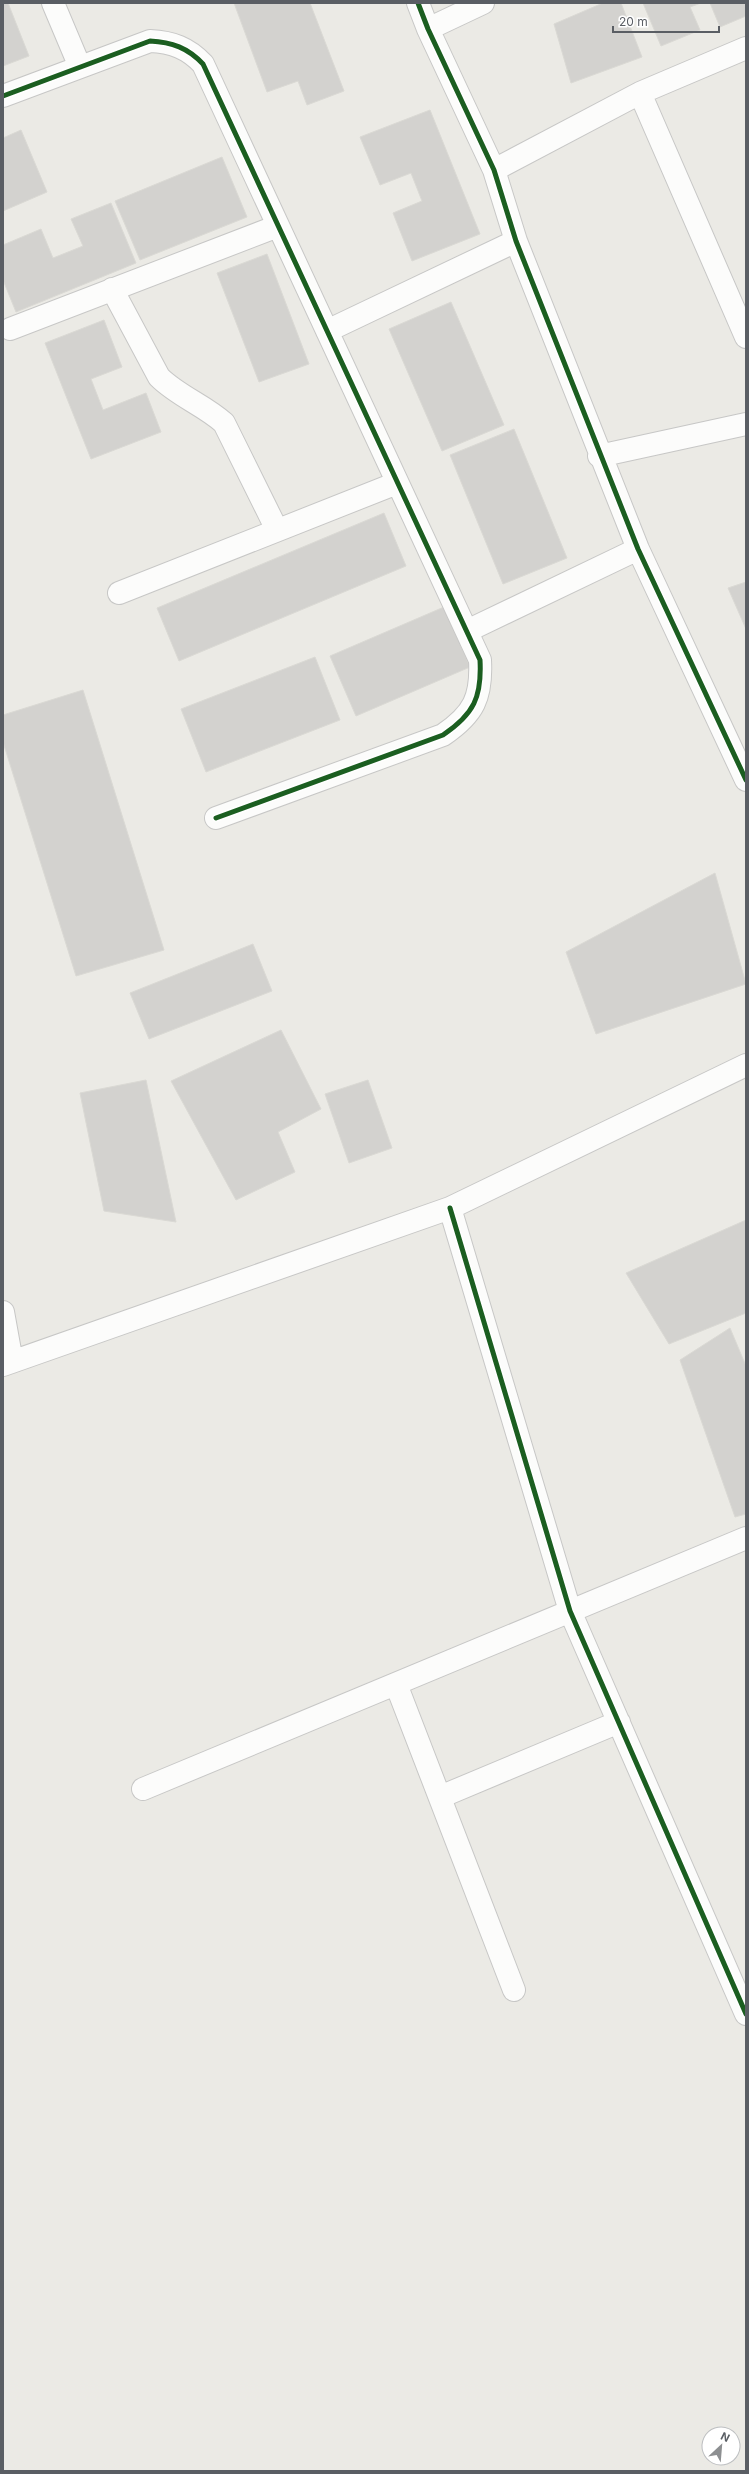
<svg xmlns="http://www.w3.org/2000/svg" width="749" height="2474" font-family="Inter,sans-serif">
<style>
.building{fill:#d3d2cf;stroke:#dad9d4}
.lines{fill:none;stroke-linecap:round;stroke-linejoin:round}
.street-casing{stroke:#c7c7c6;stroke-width:24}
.street{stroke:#fcfcfb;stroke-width:22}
.cycleway-casing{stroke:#fff;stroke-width:8}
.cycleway{stroke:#1b5e20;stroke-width:5}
</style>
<rect width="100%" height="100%" fill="#ebeae5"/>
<path class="building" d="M3 3H8L29 56 3 66Z
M234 3H310L344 91 307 105 298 81 267 92Z
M603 3H621L642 57 571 83 554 24Z
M643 3H701L690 7 700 30 661 46Z
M710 3H746V16L720 27Z
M430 110 480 234 412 261 393 213 422 201 411 173 380 185 360 137Z
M21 130 47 192 3 211V138Z
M222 157 247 217 140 260 115 201Z
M111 203 136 263 16 312 3 280V245L41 229 53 258 83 246 71 219Z
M267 254 309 364 259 382 217 273Z
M451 302 504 425 442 451 389 329Z
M104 320 122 367 91 379 103 410 146 393 161 432 91 459 45 343Z
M514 429 567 558 503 584 450 455Z
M384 513 406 566 179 661 157 608Z
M746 582V629L728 588Z
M444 607 470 667 356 716 330 656Z
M315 657 340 720 206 772 181 709Z
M83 690 164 950 76 976 3 742V715Z
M715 873 746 984 596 1034 566 952Z
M253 944 272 991 149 1039 130 993Z
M281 1030 321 1109 278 1132 295 1172 236 1200 171 1081Z
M146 1080 176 1222 104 1211 80 1093Z
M368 1080 392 1148 349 1163 325 1094Z
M746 1220V1313L669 1344 626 1273Z
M730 1328 746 1366V1514L735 1517 680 1360Z"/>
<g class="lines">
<g class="street-casing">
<path id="street" d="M53 3 80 67
M418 3 428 29 494 170 516 241 638 549 746 780
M428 29 483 3
M640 93 746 337
M3 96 150 41C172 42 188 48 203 64L480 660C482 697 474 714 443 735L216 818
M494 170 640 93 746 48
M112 289 159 377C178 396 204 405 224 423L277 530
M10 329 278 226
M327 331 516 241
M599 456 746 424
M119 593 397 483
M467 631 638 549
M450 1208 570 1611 746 2014
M3 1312 12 1362
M3 1365 450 1208 746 1065
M396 1684 514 1990
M143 1789 746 1538
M440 1797 619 1722"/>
</g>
<use href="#street" class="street"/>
<g class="cycleway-casing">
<path id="cycleway" d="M418 3 428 29 494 170 516 241 638 549 746 780
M3 96 150 41C172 42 188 48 203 64L480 660C482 697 474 714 443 735L216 818
M450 1208 570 1611 746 2014"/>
</g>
<use href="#cycleway" class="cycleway"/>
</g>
<rect width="749" height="2474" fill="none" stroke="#5a5e64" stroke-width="8"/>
<g transform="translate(721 2446) rotate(26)"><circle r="19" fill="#ffffff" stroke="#bdbfc1"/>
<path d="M0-3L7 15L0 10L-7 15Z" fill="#8d8f91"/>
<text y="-6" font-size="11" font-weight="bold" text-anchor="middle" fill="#5a5e64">N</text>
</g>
<path d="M613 26v6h106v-6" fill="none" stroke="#5a5e64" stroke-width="2"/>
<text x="619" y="26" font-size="12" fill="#5a5e64" stroke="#ffffff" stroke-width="3" paint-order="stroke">20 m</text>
</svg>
